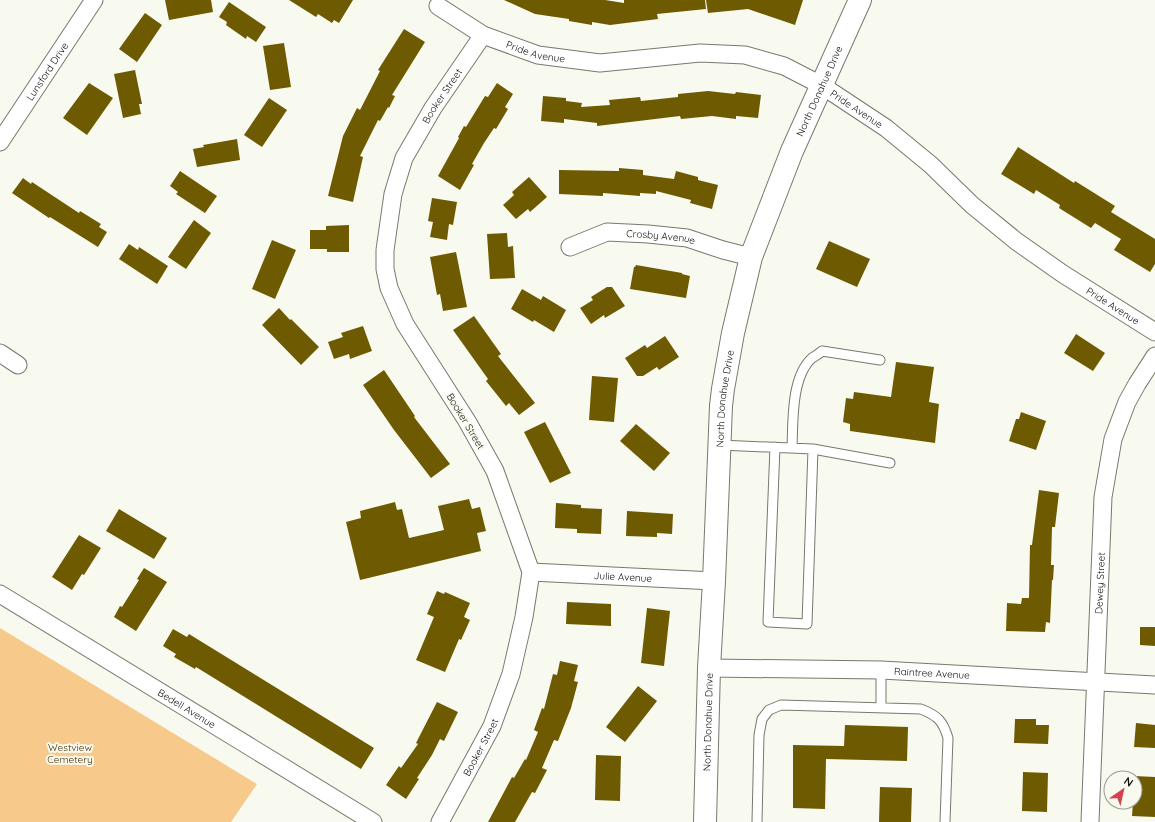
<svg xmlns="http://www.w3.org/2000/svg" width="1155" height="822" font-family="Quicksand,sans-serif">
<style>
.green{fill:#f7ca8b}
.building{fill:#6e5a00}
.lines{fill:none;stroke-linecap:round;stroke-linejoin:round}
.lane-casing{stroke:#77786e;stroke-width:11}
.street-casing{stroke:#77786e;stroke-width:19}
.secondary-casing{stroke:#77786e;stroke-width:24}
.lane{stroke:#fff;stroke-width:9}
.street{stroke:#fff;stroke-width:17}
.secondary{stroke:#fff;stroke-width:22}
.labels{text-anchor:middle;stroke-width:4;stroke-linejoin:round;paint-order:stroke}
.street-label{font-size:10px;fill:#0e0f0b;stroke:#f9faef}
.park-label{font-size:10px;fill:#442d07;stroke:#f9faef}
</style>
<rect width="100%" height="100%" fill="#f9faef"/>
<path class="green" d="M0 628 257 784 231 822H0Z"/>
<path class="building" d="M165 0H211L213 12 169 20Z
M289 0H353L339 23 334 20 332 23 318 14 316 17Z
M504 0H605L624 3V0H705L706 9 657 14 658 19 610 25 592 22V25L569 21V19L535 14Z
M706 0H803L795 25 748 9 708 13Z
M229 2 266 27 256 42 247 36 246 39 226 25 227 22 219 17Z
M145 13 162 25 137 62 119 49Z
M404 29 425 42 392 95 395 96 389 108 388 107 380 121 378 120 360 156 363 157 353 202 328 196 343 136 357 108 360 110 380 71 378 70Z
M284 43 291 87 270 90 263 46Z
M135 70 142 104H139L141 114 123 118 114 74Z
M89 83 113 98 87 135 63 118Z
M497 83 513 94 505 107 508 109 496 129 494 128 484 143 472 164 474 165 460 190 438 176 459 138 458 137 464 126 466 127 485 96 488 97Z
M708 91 735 94 736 92 761 95 758 118 736 116V119L712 116 681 119 680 116 597 126V123L564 119V123L541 121 543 96 566 98V101L582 103 581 107 610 105 609 100 640 97 641 101 678 97V94Z
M269 98 287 110 262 147 244 135Z
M237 139 240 160 197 167 193 149 204 147 203 145Z
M1018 147 1074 183 1075 181 1115 206 1111 212 1155 239V264L1150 272 1114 250 1121 239 1095 223 1091 228 1059 208 1060 205 1036 190 1034 194 1001 174Z
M619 168 643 170V175L674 179 676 171 698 177V180L718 185 712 209 690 203 691 200 656 191V194L640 193V196L603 193V196L559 194V170L619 171Z
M180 171 217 196 205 213 176 194 178 192 170 186Z
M529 177 547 197 530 212 528 209 516 219 503 205 514 195 512 192Z
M23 178 31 184 32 182 79 213 80 211 101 224 99 227 107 232 98 247 50 217 49 218 12 193Z
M432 198 457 202 453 225 449 224 447 240 430 237 433 222 428 221Z
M194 220 211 233 186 269 168 257Z
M349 225V252H327V249H310V230H326V226Z
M507 233 508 247 513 246 515 278 490 279 487 234Z
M272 240 296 250 275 299 252 289Z
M829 241 870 259 857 287 816 269Z
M129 244 138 250 139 247 168 266 157 284 119 259Z
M456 252 467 307 443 311 440 294 437 295 430 257Z
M636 265 682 273V274L690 276 686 298 630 289 634 267H635Z
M607 287H612L625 306 605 318 604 315 591 324 580 308 593 300 591 297Z
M522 289 541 300 543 296 566 310 554 332 534 320 533 322 511 309Z
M279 308 290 320 291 319 319 347 301 365 262 325Z
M474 316 501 354 498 356 535 403 519 415 509 403 506 406 486 381 488 379 453 330Z
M363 326 372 351 350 359 349 354 334 359 328 342 343 337 341 333Z
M1076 334 1105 353 1093 371 1064 353Z
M665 336 679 357 659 370 657 367 643 376H637L625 358 645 345 647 348Z
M896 362 934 367 929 402 939 404 935 443 850 431V424L843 422 846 398 853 399 854 392 891 397Z
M384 370 415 416 414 417 450 464 431 478 394 430 363 385Z
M592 376 618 378 614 422 589 420Z
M1021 412 1046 421 1036 450 1009 441 1016 419H1019Z
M545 422 571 473 550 483 524 432Z
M636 424 670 453 654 471 620 441Z
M1039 490 1059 493 1055 527H1052L1051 565H1054L1053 580H1052L1050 623 1046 622 1045 632 1006 631 1007 603 1021 604 1022 598H1029L1030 545H1032Z
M469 499 472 509 480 507 486 531 477 533 481 551 360 580 346 522 361 518 360 511 395 502 397 510 402 509 409 538 444 530 438 506Z
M556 503 581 505V508L602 509 601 534 577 533V529L555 528Z
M119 509 167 538 154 559 106 531Z
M627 511 673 514 672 534 657 533V537L626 536Z
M79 535 101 548 84 575 82 574 72 590 52 577Z
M144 568 167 582 136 631 114 617 120 606 122 607 139 580 137 579Z
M437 591 444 594 445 592 470 603 464 617 470 620 461 640 459 639 445 672 416 660 434 617 427 614Z
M567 602 611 604V626L566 624Z
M647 608 670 611 664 666 641 663Z
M1140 627H1155V646L1140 645Z
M173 629 187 637 189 634 374 748 361 769 196 667 195 669 174 657 176 654 163 646Z
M560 661 578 665 574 681 578 682 571 708 558 741 554 740 542 768 547 770 535 793 532 792 515 822H488L512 777 514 778 525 759 526 760 538 732 534 730 542 708 544 709 553 674 557 675Z
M638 686 657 701 625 742 606 727Z
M437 702 458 712 444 741 440 739 432 755 417 778 419 779 406 799 386 785 399 766 401 768 418 744 416 743Z
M1015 719H1036V725H1049L1048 744 1014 743Z
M1136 723 1155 725V748L1134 747Z
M845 725 908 727 907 761 826 759 825 809 793 808V745L844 746Z
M596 755 621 756 620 801 595 800Z
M1023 772 1048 773 1047 812 1022 811Z
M1134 776 1155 777V817L1132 816 1133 802H1135Z
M880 787 912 788 911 822H879Z"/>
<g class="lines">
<g class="lane-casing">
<path id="lane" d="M720 445 813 449 890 463
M775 447 768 622 807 624 813 449
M792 448C793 422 791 377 812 358 815 356 819 354 822 351L880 360
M881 708V670
M757 822 759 735 762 719 769 710 781 705 921 709C938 716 943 721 948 738L945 822"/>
</g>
<g class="street-casing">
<g id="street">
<path id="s1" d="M438 6 483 35 538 55 600 63 700 53 745 55 784 66 821 85 886 128 931 165 972 205 1016 241 1063 274 1155 332"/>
<path id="s2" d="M0 142 94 0"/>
<path id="s3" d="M570 247 607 232 648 234 687 238 723 250 751 257"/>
<path d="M0 353 18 365"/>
<path id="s4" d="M531 572 714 581"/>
<path id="s5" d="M0 594 373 822"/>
<path id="s6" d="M709 668 881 670 1155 685"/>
<path id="s7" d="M440 822 492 726 511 674 524 617 531 572 495 471 467 421 405 324 389 288 385 269V250L393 194 404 158 433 108 483 35"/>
<path id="s8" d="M1090 822 1103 497 1113 439 1127 402 1137 384 1155 356"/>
</g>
</g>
<g class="secondary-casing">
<g id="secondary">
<path id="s9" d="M705 822 709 668 714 581 721 406 723 389 733 333 751 257 792 151 860 0"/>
</g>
</g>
<use href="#lane" class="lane"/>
<use href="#street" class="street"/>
<use href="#secondary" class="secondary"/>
</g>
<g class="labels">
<g class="street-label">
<text dy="4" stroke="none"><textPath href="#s1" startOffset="109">Pride Avenue</textPath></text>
<text dy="4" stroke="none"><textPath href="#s2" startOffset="85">Lunsford Drive</textPath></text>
<text dy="4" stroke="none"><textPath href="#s9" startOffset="748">North Donahue Drive</textPath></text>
<text dy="4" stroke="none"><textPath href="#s7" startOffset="793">Booker Street</textPath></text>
<text dy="4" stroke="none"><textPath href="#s1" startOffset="445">Pride Avenue</textPath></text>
<text dy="4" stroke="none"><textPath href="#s3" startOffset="94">Crosby Avenue</textPath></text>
<text dy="4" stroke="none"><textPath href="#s1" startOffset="769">Pride Avenue</textPath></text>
<text dy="4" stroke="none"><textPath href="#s9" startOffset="424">North Donahue Drive</textPath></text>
<text transform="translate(466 421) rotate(59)" y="4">Booker Street</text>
<text dy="4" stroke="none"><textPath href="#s4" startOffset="92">Julie Avenue</textPath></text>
<text dy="4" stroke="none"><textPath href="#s8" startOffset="239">Dewey Street</textPath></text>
<text dy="4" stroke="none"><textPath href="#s6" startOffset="223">Raintree Avenue</textPath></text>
<text dy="4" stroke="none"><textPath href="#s5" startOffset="219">Bedell Avenue</textPath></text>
<text dy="4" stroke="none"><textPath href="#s9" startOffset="100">North Donahue Drive</textPath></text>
<text dy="4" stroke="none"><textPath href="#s7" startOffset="85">Booker Street</textPath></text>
</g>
<g class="park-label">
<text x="70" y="751">Westview<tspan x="70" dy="12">Cemetery</tspan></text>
</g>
</g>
<g transform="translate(1123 790) rotate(34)"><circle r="19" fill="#f9faef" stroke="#9b9c94"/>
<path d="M0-3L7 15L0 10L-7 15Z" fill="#d34350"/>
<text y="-6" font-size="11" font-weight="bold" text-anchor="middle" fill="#0e0f0b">N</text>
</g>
</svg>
